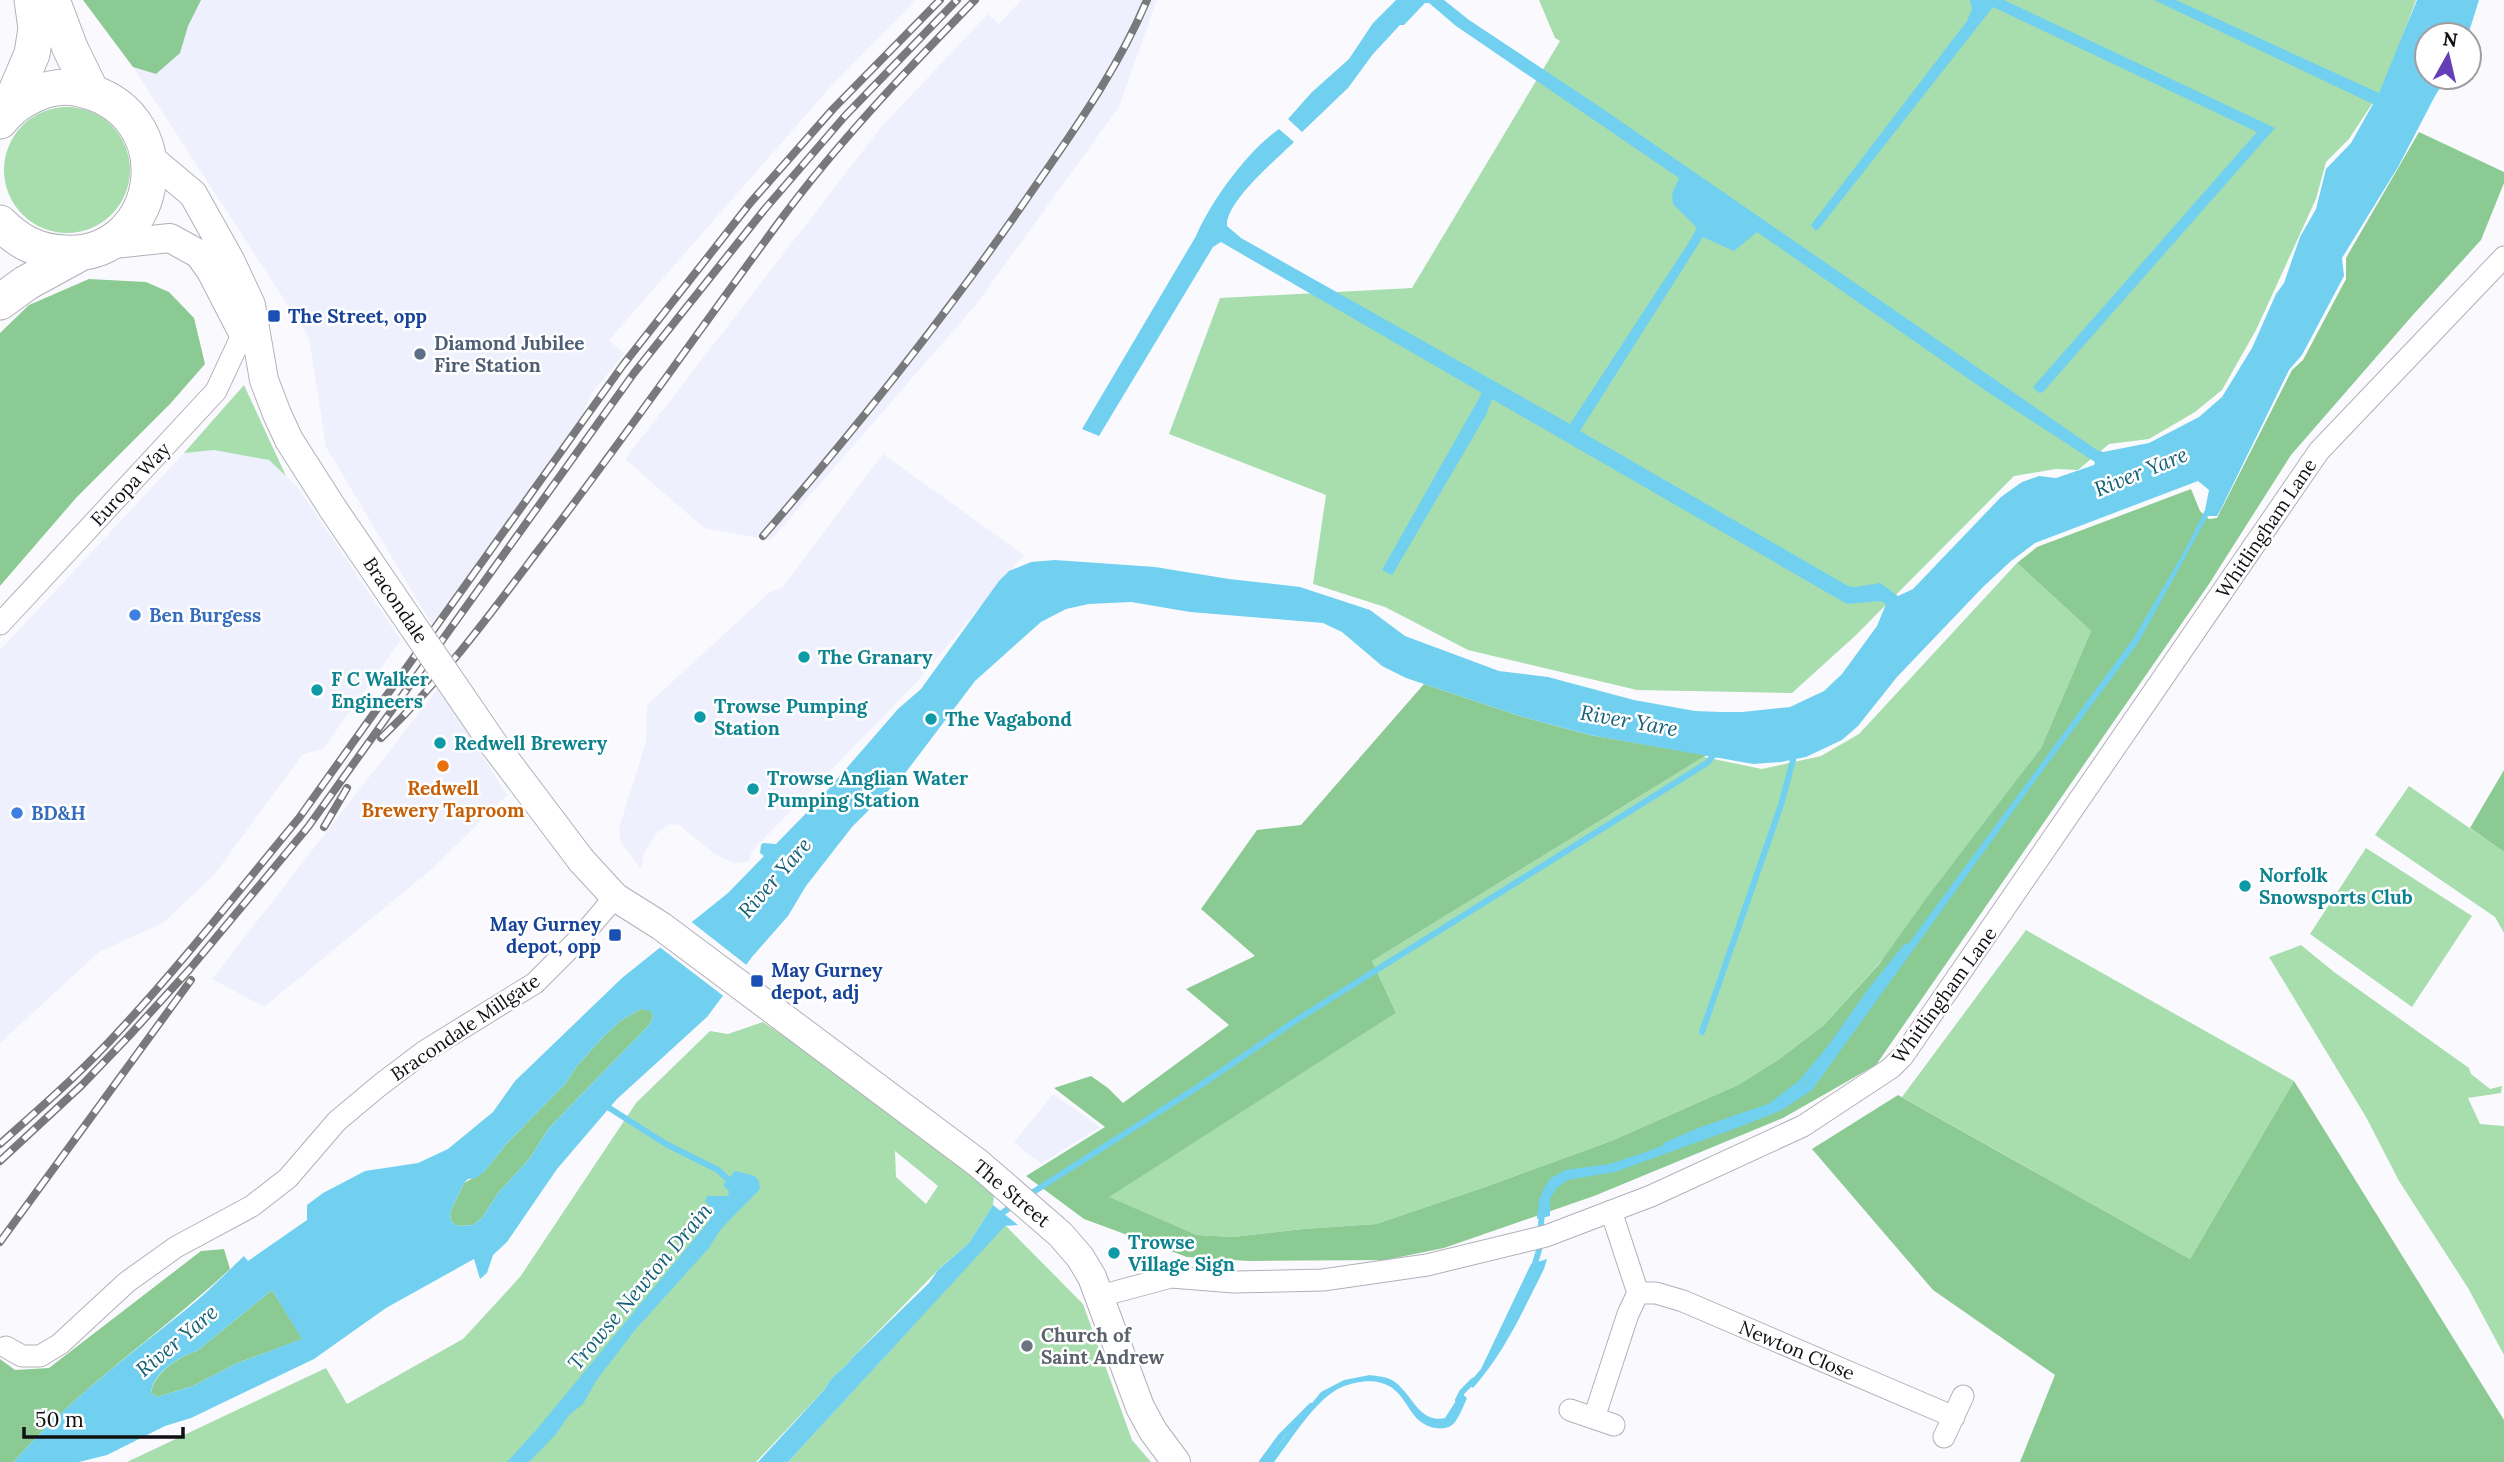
<svg xmlns="http://www.w3.org/2000/svg" width="2504" height="1462" font-family="Lora,serif">
<style>
.built{fill:#eff0fd}
.green{fill:#a8ddae;fill-rule:evenodd}
.forest{fill:#8cca93}
.water{fill:#71d0f0;fill-rule:evenodd}
.pier{fill:#fafafe}
.lines{fill:none;stroke-linecap:round;stroke-linejoin:round}
.stream{stroke:#71d0f0;stroke-width:6}
.minor-casing{stroke:#b0b0b9;stroke-width:23}
.tertiary-casing{stroke:#b0b0b9;stroke-width:30}
.primary-casing{stroke:#b0b0b9;stroke-width:37}
.minor{stroke:#fff;stroke-width:21}
.tertiary{stroke:#fff;stroke-width:28}
.primary{stroke:#fff;stroke-width:35}
.rail-casing{stroke:#79797c;stroke-width:8}
.rail{stroke:#fff;stroke-width:5;stroke-dasharray:16;stroke-linecap:butt}
.tertiary-bridge-casing{stroke:#b0b0b9;stroke-width:30;stroke-linecap:butt}
.tertiary-bridge{stroke:#fff;stroke-width:28}
.transit-dot{fill:#1a4fb4;stroke:#fff;stroke-width:2.5}
.service-dot{fill:#5c6f8a;stroke:#fff;stroke-width:2.5}
.shop-dot{fill:#3f7fe0;stroke:#fff;stroke-width:2.5}
.culture-dot{fill:#0f9aa8;stroke:#fff;stroke-width:2.5}
.food-dot{fill:#e8710a;stroke:#fff;stroke-width:2.5}
.worship-dot{fill:#6b7280;stroke:#fff;stroke-width:2.5}
.labels{text-anchor:middle;stroke-width:5;stroke-linejoin:round;paint-order:stroke}
.transit-label{font-size:19px;font-weight:bold;fill:#164399;stroke:#fff;text-anchor:start}
.service-label{font-size:19px;font-weight:bold;fill:#4e5e75;stroke:#fff;text-anchor:start}
.street-label{font-size:19px;fill:#101013;stroke:#fff}
.shop-label{font-size:19px;font-weight:bold;fill:#366cbe;stroke:#fff;text-anchor:start}
.culture-label{font-size:19px;font-weight:bold;fill:#0d838f;stroke:#fff;text-anchor:start}
.food-label{font-size:19px;font-weight:bold;fill:#c56008;stroke:#fff}
.worship-label{font-size:19px;font-weight:bold;fill:#5b616d;stroke:#fff;text-anchor:start}
.water-label{font-size:21px;font-style:italic;fill:#146177;stroke:#fff}
</style>
<rect width="100%" height="100%" fill="#fafafe"/>
<path class="built" d="M83 0H916L833 84 609 340 624 354 592 393 574 435 433 626 326 447 309 338 133 67Z
M1021 0H1157L1119 107 975 306 771 540 704 528 625 459 882 126 988 14 999 24Z
M214 450 269 460 297 486 401 640 323 749 303 754 214 875 163 923 99 952 0 1043V650L184 453Z
M883 454 1024 555 915 684 752 851 749 862 734 863 716 855 679 825 669 824 656 834 644 853 641 869 621 842 619 828 646 742 647 705 770 592 782 588Z
M440 686 507 795 433 868 264 1007 212 979Z
M1053 1094 1100 1127 1041 1164 1014 1142Z"/>
<path class="green" d="M1539 0H2416L2385 84 2349 139 2326 162 2316 199 2256 330 2222 390 2195 412 2149 439 2109 444 2078 470 2056 469 2014 476 1855 636 1792 693 1637 690 1468 650 1385 607 1313 584 1326 495 1169 434 1220 298 1412 288 1560 41 1555 38Z
M4 170a63 63 0 1 1 126 0a63 63 0 1 1-126 0Z
M244 385 286 476 269 460 214 450 184 453Z
M2017 563 2091 631 2041 748 1884 958 1824 1025 1778 1060 1738 1085 1611 1141 1488 1186 1376 1224 1303 1229 1233 1237 1197 1235 1108 1197 1396 1013 1372 961 1704 757 1762 769 1821 756 1859 734Z
M2409 786 2504 852V933L2495 917 2375 835Z
M2366 848 2472 916 2412 1007 2310 934Z
M2026 930 2294 1081 2190 1259 1902 1097Z
M2301 945 2334 972 2469 1068 2471 1074 2490 1089 2502 1086 2501 1093 2468 1098 2480 1124 2504 1126V1355L2468 1288 2399 1181 2366 1117 2269 957Z
M763 1022 876 1099 994 1195 993 1205 969 1243 941 1267 853 1357C843 1371 833 1373 825 1389L756 1462H127L326 1368 347 1404 463 1339 520 1277 636 1103 710 1031 728 1034ZM895 1151 938 1186 926 1204 896 1177Z
M1005 1225 1083 1304 1132 1440 1151 1462H788Z"/>
<path class="forest" d="M83 0H201L188 26 180 53 156 74 133 67Z
M2419 132 2504 172V183L2481 240 2412 316 2291 455 2209 584 1876 1065 1783 1118 1594 1196 1444 1248 1385 1260 1249 1261 1187 1257 1084 1219 1026 1176 1105 1127 1054 1088 1091 1076 1108 1088 1123 1103 1229 1025 1186 989 1255 956 1201 909 1257 830 1301 825 1424 684 1523 717 1590 735 1707 755 1372 961 1396 1013 1109 1197 1197 1235 1233 1237 1303 1229 1376 1224 1488 1186 1611 1141 1738 1085 1778 1060 1824 1025 1880 963 1925 900 2041 748 2091 631 2017 563 2037 547 2191 489 2200 511 2209 519 2217 518 2292 370 2303 360 2346 279V258Z
M89 279 146 282 169 292 194 318 205 364 170 404 76 498 0 586V333L29 305Z
M2504 770V852L2470 828Z
M641 1009 651 1010 653 1016 650 1024 549 1128 530 1158 498 1193 482 1218 473 1225 457 1226 451 1221 450 1212 464 1183 484 1172 507 1143 565 1084 577 1066 603 1037 623 1019Z
M2294 1081 2504 1420V1462H2020L2055 1375 1933 1290 1812 1149 1898 1095 2190 1259Z
M224 1249 230 1269C159 1335 77 1389 14 1462H0V1359L15 1370 49 1368 201 1251Z
M272 1290 303 1339 235 1364 193 1386 157 1397 151 1393C153 1374 179 1356 197 1351Z"/>
<path class="water" d="M1396 0H1444L1469 20 1600 107 2097 450 2103 452 2149 443 2199 417 2222 397 2252 348 2276 294 2284 283 2300 237 2316 209 2326 169 2351 143 2373 104 2154 0H2176L2379 93 2417 0H2479L2468 35H2427V77H2447L2435 96 2398 167 2342 258 2344 276 2302 355 2289 370 2220 511 2217 516H2208L2138 643 2038 777 1812 1090 1782 1110 1742 1126 1615 1172 1568 1180 1557 1188 1550 1199V1216L1537 1219 1539 1200 1545 1186 1551 1178 1565 1170 1609 1164 1643 1153 1777 1103 1805 1084 2133 639 2185 550 2205 510 2209 490 2198 481 2035 543 2011 561 1983 587 1897 677 1858 726 1842 740 1806 757 1781 762 1753 764 1590 735 1523 717 1406 678 1382 666 1342 632 1323 623 1190 612 1131 602 1089 604 1066 609 1041 622 975 681 903 776 852 827 806 886 788 916 752 957 707 1017 617 1099 557 1169 507 1242 493 1255 487 1273 480 1279 474 1259 386 1308 314 1359 191 1418 165 1426 107 1455 79 1462H14C65 1403 128 1356 188 1308 208 1292 225 1274 244 1256L248 1261 307 1220V1205L323 1193 365 1171 418 1163 448 1149 493 1112 515 1081 622 978 728 893 764 856 760 853 761 845 763 843 776 844 818 801 898 709 921 689 999 581 1009 571 1031 562 1055 560 1155 567 1229 579 1300 587 1370 610 1405 636 1499 671 1548 677 1634 700 1695 711 1721 712H1742L1790 707 1824 691 1842 674 1877 626 1886 604 1880 601 1847 604 1492 399 1486 415 1394 572 1392 575 1382 570 1482 393 1221 242 1213 247 1099 436 1082 429 1196 236C1211 201 1248 150 1279 129L1294 142C1277 159 1225 202 1227 226L1241 238 1570 424 1689 242 1697 228 1673 204 1672 194 1679 178 1456 26 1429 3H1425L1404 25H1400L1373 54 1348 88 1302 132 1288 119 1312 92 1349 59 1373 23ZM1757 232 1989 393 2095 462 2094 465 2056 478 2039 476 2022 482 2001 497 1913 589 1898 596 1880 583 1856 587 1848 586 1580 431 1703 237 1734 251ZM641 1009 651 1011 653 1016 650 1024 549 1128 530 1158 498 1193 482 1218 473 1225 457 1226 451 1221 450 1212 464 1183 468 1179 476 1178 484 1172 507 1143 565 1084 577 1066 603 1037 623 1019ZM272 1290 302 1339 235 1364 193 1386 157 1397 151 1393C152 1374 179 1356 197 1351Z
M1970 0H2004L2275 128 2043 392 2039 393 2033 387 2257 132 1993 7 1818 230H1815L1811 225 1967 21 1972 9Z
M735 1171 755 1176 759 1181 760 1189 721 1229 708 1249 635 1330 596 1381 583 1404 569 1415 556 1434 529 1462H507L538 1428 709 1221 714 1212 705 1201 707 1196H728L729 1191 723 1185Z
M993 1205 1018 1225 1005 1226 788 1462H758L825 1389C833 1373 843 1371 853 1357L929 1283 938 1270 969 1243Z
M1547 1259 1544 1269C1523 1311 1504 1353 1473 1388L1468 1384 1481 1369 1531 1264Z
M1370 1375C1377 1376 1386 1377 1392 1380 1412 1392 1418 1424 1445 1418L1461 1393 1467 1398C1464 1405 1460 1415 1455 1422 1448 1432 1430 1429 1421 1422 1408 1412 1404 1394 1389 1386 1376 1378 1356 1381 1342 1387 1317 1397 1291 1440 1274 1462H1264L1321 1392 1344 1380Z"/>
<path class="pier" d="M689 920 749 967 726 998 657 945Z"/>
<g class="lines">
<path class="stream" d="M1702 1032 1781 805 1793 760
M603 1104 666 1144 718 1170 733 1184
M1666 1145 1704 1129 1771 1106 1801 1083 1831 1047 1869 993 1906 947
M1027 1196 1201 1085 1295 1021 1707 763 1717 751
M995 1218 1015 1204
M1533 1270 1539 1250 1542 1212
M1458 1400 1462 1392 1473 1381
M1262 1462 1281 1436 1311 1406"/>
<g class="minor-casing">
<path id="minor" d="M0 624 216 391 243 333
M1638 1293H1656L1683 1301 1954 1417
M1100 1296 1171 1277 1234 1282 1323 1280 1427 1265 1546 1236 1651 1196 1803 1126 1891 1068 1903 1056 2319 451 2504 257
M6 1347 22 1356H40L60 1344 127 1282 176 1247 252 1206 288 1178 337 1121 380 1085 425 1051 535 983 581 937 615 897
M1570 1410 1614 1425
M1594 1418 1628 1314 1638 1293 1611 1211
M1944 1437 1963 1396"/>
</g>
<g class="tertiary-casing">
<path id="tertiary" d="M149 157 193 194 230 260 251 305 264 380 277 414 289 440 333 509
M105 245 170 238 199 254 211 271 243 333 253 343
M581 860 615 897 661 926 978 1163 1060 1234 1080 1257 1092 1277 1140 1407 1153 1431 1176 1462"/>
</g>
<g class="primary-casing">
<path id="primary" d="M52 0 70 48 91 91
M8 110 32 54 36 28 32 0
M0 121C16 100 47 84 74 88 186 107 164 258 65 253 38 252 19 242 0 223
M0 302 26 283 79 254"/>
</g>
<use href="#minor" class="minor"/>
<use href="#tertiary" class="tertiary"/>
<use href="#primary" class="primary"/>
<g class="rail-casing">
<path id="rail" d="M763 536C859 425 949 312 1032 191 1074 130 1118 69 1147 0
M381 738C439 683 486 620 534 556 618 447 697 333 779 222 838 142 906 71 975 0
M324 827 347 788
M0 1144C41 1107 83 1071 120 1030 183 962 240 889 299 818L623 365 751 202 833 109 940 0
M0 1161 82 1085 128 1037 189 970 308 827 634 373 764 210 845 116 957 0
M0 1242 191 980"/>
</g>
<use href="#rail" class="rail"/>
<g class="tertiary-bridge-casing">
<path id="tertiary-bridge" d="M333 509 492 742 581 860"/>
</g>
<use href="#tertiary-bridge" class="tertiary-bridge"/>
</g>
<g class="transit-dot">
<rect x="267" y="309" width="14" height="14" rx="3.5"/>
<rect x="608" y="928" width="14" height="14" rx="3.5"/>
<rect x="750" y="974" width="14" height="14" rx="3.5"/>
</g>
<circle class="service-dot" cx="420" cy="354" r="7"/>
<g class="shop-dot">
<circle cx="135" cy="615" r="7"/>
<circle cx="17" cy="813" r="7"/>
</g>
<g class="culture-dot">
<circle cx="804" cy="657" r="7"/>
<circle cx="317" cy="690" r="7"/>
<circle cx="700" cy="717" r="7"/>
<circle cx="931" cy="719" r="7"/>
<circle cx="440" cy="743" r="7"/>
<circle cx="753" cy="789" r="7"/>
<circle cx="2245" cy="886" r="7"/>
<circle cx="1114" cy="1253" r="7"/>
</g>
<circle class="food-dot" cx="443" cy="766" r="7"/>
<circle class="worship-dot" cx="1027" cy="1346" r="7"/>
<g class="labels">
<g class="transit-label">
<text x="288" y="323">The Street, opp</text>
<text x="601" y="931" text-anchor="end">May Gurney<tspan x="601" dy="22">depot, opp</tspan></text>
<text x="771" y="977">May Gurney<tspan x="771" dy="22">depot, adj</tspan></text>
</g>
<g class="service-label">
<text x="434" y="350">Diamond Jubilee<tspan x="434" dy="22">Fire Station</tspan></text>
</g>
<g class="street-label">
<text transform="translate(130 484) rotate(-47)" y="7">Europa Way</text>
<text transform="translate(2266 528) rotate(-56)" y="7">Whitlingham Lane</text>
<text transform="translate(396 600) rotate(56)" y="7">Bracondale</text>
<text transform="translate(1944 995) rotate(-54)" y="7">Whitlingham Lane</text>
<text transform="translate(465 1027) rotate(-34)" y="7">Bracondale Millgate</text>
<text transform="translate(1012 1193) rotate(40)" y="7">The Street</text>
<text transform="translate(1797 1350) rotate(23)" y="7">Newton Close</text>
</g>
<g class="shop-label">
<text x="149" y="622">Ben Burgess</text>
<text x="31" y="820">BD&amp;H</text>
</g>
<g class="culture-label">
<text x="818" y="664">The Granary</text>
<text x="331" y="686">F C Walker<tspan x="331" dy="22">Engineers</tspan></text>
<text x="714" y="713">Trowse Pumping<tspan x="714" dy="22">Station</tspan></text>
<text x="945" y="726">The Vagabond</text>
<text x="454" y="750">Redwell Brewery</text>
<text x="767" y="785">Trowse Anglian Water<tspan x="767" dy="22">Pumping Station</tspan></text>
<text x="2259" y="882">Norfolk<tspan x="2259" dy="22">Snowsports Club</tspan></text>
<text x="1128" y="1249">Trowse<tspan x="1128" dy="22">Village Sign</tspan></text>
</g>
<g class="food-label">
<text x="443" y="795">Redwell<tspan x="443" dy="22">Brewery Taproom</tspan></text>
</g>
<g class="worship-label">
<text x="1041" y="1342">Church of<tspan x="1041" dy="22">Saint Andrew</tspan></text>
</g>
<g class="water-label">
<text transform="translate(2141 472) rotate(-22)" y="7">River Yare</text>
<text transform="translate(1629 721) rotate(10)" y="7">River Yare</text>
<text transform="translate(775 878) rotate(-49)" y="7">River Yare</text>
<text transform="translate(640 1287) rotate(-50)" y="7">Trowse Newton Drain</text>
<text transform="translate(177 1341) rotate(-40)" y="7">River Yare</text>
</g>
</g>
<g transform="translate(2448 56) rotate(8)"><circle r="33" fill="#ffffff" stroke="#9f9fa1" stroke-width="2"/>
<path d="M0-5L12 26L0 18L-12 26Z" fill="#663fb7"/>
<text y="-10" font-size="19" font-weight="bold" text-anchor="middle" fill="#101013">N</text>
</g>
<path d="M24 1427v10h159v-10" fill="none" stroke="#101013" stroke-width="3.5"/>
<text x="35" y="1427" font-size="21" fill="#101013" stroke="#ffffff" stroke-width="5" paint-order="stroke">50 m</text>
</svg>
